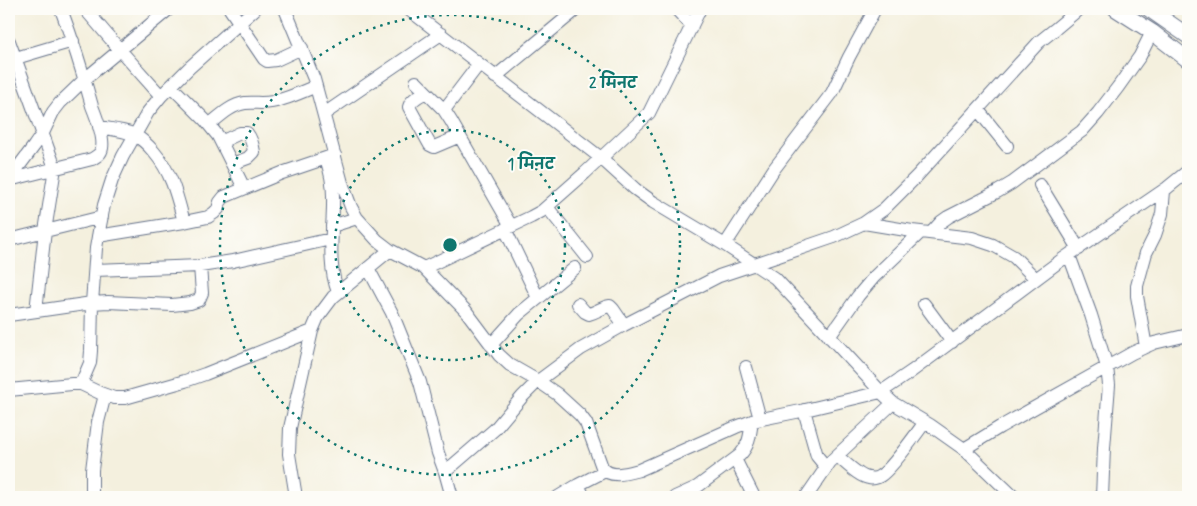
<svg xmlns="http://www.w3.org/2000/svg" width="1197" height="506" font-family="Mynerve,'Playpen Sans Deva',sans-serif">
<style>
.lines{fill:none;stroke-linecap:round;stroke-linejoin:round}
.minor-casing{stroke:#67738b;stroke-width:14}
.major-casing{stroke:#67738b;stroke-width:17}
.minor{stroke:#fff;stroke-width:12}
.major{stroke:#fff;stroke-width:15}
.ring{fill:none;stroke:#0f766e;stroke-width:2.5;stroke-dasharray:2.5 5}
.centre{fill:#0f766e;stroke:#fdfcf7;stroke-width:2.5}
.ring-label{font-size:15px;text-anchor:middle;font-weight:bold;fill:#0f766e;stroke:#fdfcf7;stroke-width:4;stroke-linejoin:round;paint-order:stroke}
</style>
<rect width="100%" height="100%" fill="#fdfcf7"/>
<filter id="ink" filterUnits="userSpaceOnUse"><feTurbulence type="fractalNoise" baseFrequency=".02" numOctaves="2"/><feDisplacementMap in="SourceGraphic" scale="10" xChannelSelector="R" yChannelSelector="G"/><feConvolveMatrix kernelMatrix="1 2 1 2 8 2 1 2 1" color-interpolation-filters="sRGB"/></filter>
<filter id="wash" filterUnits="userSpaceOnUse"><feTurbulence type="fractalNoise" baseFrequency=".0096" numOctaves="4" result="noise"/><feDisplacementMap in="SourceGraphic" scale="20" xChannelSelector="R" yChannelSelector="G"/><feGaussianBlur stdDeviation="1.12" result="paint"/><feColorMatrix in="noise" values="0 0 0 0 0 0 0 0 0 0 0 0 0 0 0 0 0 1.4 0 .05"/><feComposite in="paint" operator="in"/></filter>
<g filter="url(#wash)">
<rect width="100%" height="100%" fill="#f4f0de"/>
</g>
<g filter="url(#ink)">
<g class="lines">
<g class="minor-casing">
<path id="minor" d="M85 9 120 50 161 96
M230 9 264 59 267 61 276 60 302 48
M285 9 314 79 342 183 351 207 357 218 377 240 390 250 424 268 466 311 499 355 510 365 538 381 557 394 580 415 586 423 602 467C610 479 628 473 639 470L736 427 752 421 801 411 881 392 912 371 1060 261 1167 188 1188 171
M408 9 601 158 635 189 653 202 725 245 775 278 881 392 893 403 930 425 964 449 1014 497
M676 9 692 26
M9 41 55 168 45 231 36 311
M9 60 73 41
M495 77 577 9
M416 82 444 110 451 121 511 226
M171 86 205 120 218 136 244 188
M426 92C419 96 411 99 409 107L430 145 434 147 460 136
M444 110 479 64
M978 110 1007 146
M324 114 441 34
M209 125C220 116 231 105 245 103 254 102 263 104 272 102 287 99 302 92 316 86
M99 127C110 129 122 130 133 134 141 138 148 145 154 152 172 173 177 196 184 222
M221 142 240 133H247C251 138 253 145 254 152L248 158 232 164
M326 158C330 170 333 182 333 196 334 228 326 261 338 292
M9 180 92 159C97 156 101 154 102 148 104 138 96 116 92 106 83 73 73 41 61 9
M9 180 13 174 34 146 43 133 53 112 60 103 85 79 169 9
M1040 185 1079 249
M547 207 587 257
M864 223 912 231 972 238 993 245 1014 257 1036 279
M332 226 357 218
M505 229 538 298
M931 233 941 222 948 217 997 192 1012 183 1082 131 1098 113 1118 87 1140 56 1152 32
M98 236 184 222 208 217 214 213 218 209 220 202 224 197 282 173 335 155
M9 240 102 217
M725 245 774 169 832 93 849 57 875 9
M1069 255 1091 315 1107 367 1109 385 1104 448 1102 497
M368 268 392 313 420 382 438 453 445 472 452 497
M424 268 531 217 542 211 585 173 649 113 700 9
M95 270 200 266 233 261 331 239
M578 304 585 312 589 314C597 312 602 307 610 306L613 309 624 325
M924 304 952 342
M9 315 92 303 108 302 172 305 190 303 199 300 202 293 200 266
M829 337 858 296 874 277 921 232
M491 345 519 314 575 268
M1146 347 1137 296V286L1146 253 1155 235 1162 214 1164 191
M746 367 760 419
M81 384 90 363 91 351 92 303 96 248 99 231 104 205 112 180 123 156 148 112 161 96 189 68 255 9
M9 390 72 384H81L100 393 114 398H125L185 381 205 374 312 331
M804 410 817 456 826 467
M964 449 1000 427 1132 353 1154 343 1188 335
M837 456C845 462 859 477 869 478 872 479 877 478 880 476 891 470 916 434 925 422
M735 459 754 497
M445 472 495 429 522 397 538 381 581 349 624 325 719 276 755 264 834 237 864 223 884 209 917 176 1039 42 1054 30 1079 9
M578 485 584 497
M92 497V470L98 422 105 395
M296 497 289 454 290 428 312 331 318 317 333 297 390 250
M558 497 578 485 605 471
M675 497 697 487 740 455C750 444 750 434 752 421
M806 497 830 462 893 403"/>
</g>
<g class="major-casing">
<path id="major" d="M1116 9 1152 32 1188 60
M1149 9 1188 36"/>
</g>
<use href="#minor" class="minor"/>
<use href="#major" class="major"/>
</g>
</g>
<g class="ring">
<circle cx="450" cy="245" r="115"/>
<circle cx="450" cy="245" r="230"/>
</g>
<circle cx="450" cy="245" r="8" class="centre"/>
<g class="ring-label">
<text x="613" y="88">2 मिनट</text>
<text x="531" y="169">1 मिनट</text>
</g>
<rect width="1197" height="506" fill="none" stroke="#fdfcf7" stroke-width="30"/>
</svg>
